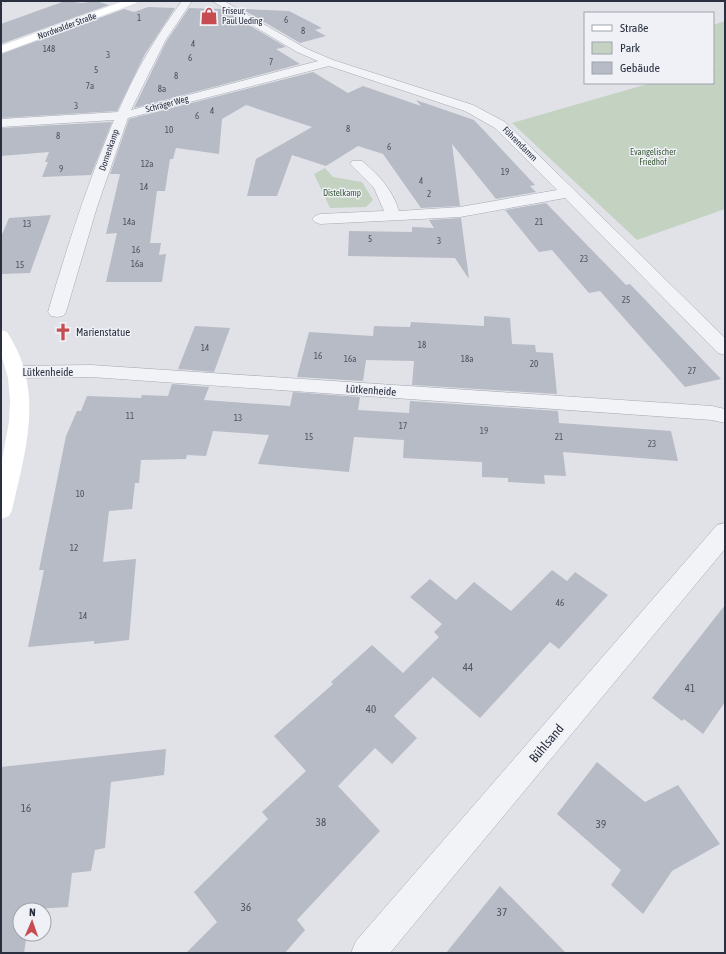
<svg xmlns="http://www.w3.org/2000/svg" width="726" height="954" font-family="'Asap Condensed',sans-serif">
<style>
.green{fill:#c4d2c2}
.building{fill:#b7bbc5}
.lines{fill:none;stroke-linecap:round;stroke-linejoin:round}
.street-casing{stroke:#a6a9b2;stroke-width:1}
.street{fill:#f2f3f7;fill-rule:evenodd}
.secondary{fill:#fff;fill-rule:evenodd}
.labels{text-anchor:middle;stroke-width:3;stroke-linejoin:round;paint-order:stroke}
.far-poi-label{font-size:9px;fill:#2a2f3f;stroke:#eff1f6;text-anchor:start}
.number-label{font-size:9px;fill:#4d5260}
.far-street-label{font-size:9px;fill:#2a2f3f;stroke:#eff1f6}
.far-park-label{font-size:9px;fill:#3a5a38;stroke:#eff1f6}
.poi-label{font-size:11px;fill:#2a2f3f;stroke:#eff1f6;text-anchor:start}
.street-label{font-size:11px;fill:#2a2f3f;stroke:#eff1f6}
.near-number-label{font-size:11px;fill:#4d5260}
.near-street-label{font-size:13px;fill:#2a2f3f;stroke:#eff1f6}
</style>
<rect width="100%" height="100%" fill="#e0e2e8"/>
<path class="green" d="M725 21V209L637 240 512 123 651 83H713V66L716 64H713V25Z
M325 168 333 177 362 182 373 200 366 207 330 208 314 174Z"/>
<path class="building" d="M65 1 82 3 96 1 109 5 1 44V24Z
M148 7 175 8 145 54 117 111 1 118V54L124 9 134 12Z
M189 8 222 9 286 47 276 49 300 64 134 108 166 42Z
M242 9 289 11 322 28 315 30 326 36 300 43Z
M313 72 348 93 363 86 421 106 416 100 474 120 535 185 530 186 536 192 496 199 452 144 460 206 421 208 383 154 358 146 326 166 292 155 277 196H247L256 159 312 127 246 105 222 119 219 154 176 148 173 159H170L165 191H157L150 243H161L159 255 166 254 162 282H106L117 233 106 234 120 174H110L129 119Z
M112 122 91 175 42 177 48 162H45L49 152 1 156V128Z
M546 203 626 285 630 284 721 379 685 387 600 291 589 293 552 250 539 252 505 210Z
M51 215 30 273 1 274V237L9 218Z
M461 218 469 279 455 258 348 256 349 231 412 232V227L434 228 429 220Z
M484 316 510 318 512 344 535 345 536 352 553 353 557 394 412 385 414 361 366 360 363 381 297 377 309 332 373 336 374 326 410 327 411 322 484 326Z
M195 326 230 328 214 372 178 369Z
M172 384 209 387 204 400 290 406 293 392 360 397 358 410 409 413 410 401 558 411 559 423 671 431 678 461 563 452 566 476 544 475 545 484 508 482V478L482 477V462L403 458 404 440 354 437 349 472 258 464 269 435 213 431 206 456 187 455 186 459 141 460 139 483H135L132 509 109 511 103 562 136 559 129 640 94 644V641L28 647 44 570H39L66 436 77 411H81L87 396 141 398 142 395 168 396Z
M552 570 567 581 575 572 608 595 559 649 550 642 480 718 433 677 394 716 417 738 392 764 375 748 338 786 380 831 297 920 305 930 285 953H186L217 922 194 892 268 819 262 812 306 771 274 736 333 684 331 682 372 645 403 673 439 637 434 632 442 624 410 597 430 579 456 600 474 582 511 611Z
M725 605V702L703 734 684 719 682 721 652 698Z
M166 749 164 775 111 782 105 848 95 850 91 871 72 873 68 907 20 910V934H27L24 953H1V767Z
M597 762 645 802 678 785 720 844 672 871 643 914 611 885 621 870 557 814Z
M500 886 566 953H446Z"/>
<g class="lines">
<g class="street-casing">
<path id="street" d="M1 1H7L2 4Z
M182 1H192L165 41 131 110 318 61 297 52 212 1H224L305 48 333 60 473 105 505 122 725 338V355L718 353 565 198 460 217 320 224 315 222 312 219 315 216 320 214 384 211 374 188 350 164 352 161H362C379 175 392 189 399 211L460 207 557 190 495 128 465 111 329 66 128 118 97 207 66 312 63 316 57 317 51 316 48 312C67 247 88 182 114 120L1 127V119L118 112C135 72 156 36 182 1Z
M91 365 712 406 725 409V423L712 420 91 377 17 378 10 377 7 372 10 367 17 366Z
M725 523V549L390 953H351L356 941 717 525Z"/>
</g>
<use href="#street" class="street"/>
<path class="secondary" d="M124 1H138L136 3 1 53V46Z
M1 330 7 332C45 389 26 449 12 510L9 516 1 519V465L9 422 10 400 8 378 1 354Z"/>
</g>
<defs>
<g id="shop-bare" transform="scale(1.38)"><path d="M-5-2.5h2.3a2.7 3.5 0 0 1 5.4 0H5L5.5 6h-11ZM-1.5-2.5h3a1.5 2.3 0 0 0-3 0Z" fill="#c64c51" stroke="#eff1f6" stroke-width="2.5" paint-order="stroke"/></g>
<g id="church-bare" transform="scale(1.38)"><path d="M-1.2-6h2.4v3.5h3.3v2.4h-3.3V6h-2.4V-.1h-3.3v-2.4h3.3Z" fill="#c64c51" stroke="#eff1f6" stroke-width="2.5" paint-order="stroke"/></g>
</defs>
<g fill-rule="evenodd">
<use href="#shop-bare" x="209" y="16"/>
<use href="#church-bare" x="63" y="332"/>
</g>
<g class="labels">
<g class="far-poi-label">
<text x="222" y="14">Friseur,<tspan x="222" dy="10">Paul Ueding</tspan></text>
</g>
<g class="number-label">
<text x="139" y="21">1</text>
<text x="286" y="23">6</text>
<text x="303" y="34">8</text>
<text x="193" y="47">4</text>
<text x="49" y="52">148</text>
<text x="108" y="58">3</text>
<text x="190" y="61">6</text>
<text x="271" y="65">7</text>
<text x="96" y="73">5</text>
<text x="176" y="79">8</text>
<text x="90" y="89">7a</text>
<text x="162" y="92">8a</text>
<text x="76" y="109">3</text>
<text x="212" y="114">4</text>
<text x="197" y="119">6</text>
<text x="348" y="132">8</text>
<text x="169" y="133">10</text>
<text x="58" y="139">8</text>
<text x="389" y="150">6</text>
<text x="147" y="167">12a</text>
<text x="61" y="172">9</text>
<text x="505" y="175">19</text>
<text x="421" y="184">4</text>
<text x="144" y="190">14</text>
<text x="429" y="197">2</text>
<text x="129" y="225">14a</text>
<text x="539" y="225">21</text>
<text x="27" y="227">13</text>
<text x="370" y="242">5</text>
<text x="439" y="244">3</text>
<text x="136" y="253">16</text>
<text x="584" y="262">23</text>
<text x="137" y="267">16a</text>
<text x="20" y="268">15</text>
<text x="626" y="303">25</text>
<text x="422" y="348">18</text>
<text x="205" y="351">14</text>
<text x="318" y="359">16</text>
<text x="350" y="362">16a</text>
<text x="467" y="362">18a</text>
<text x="534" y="367">20</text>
<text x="692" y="374">27</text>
<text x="130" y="419">11</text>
<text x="238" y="421">13</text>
<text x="403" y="429">17</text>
<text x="484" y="434">19</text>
<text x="309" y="440">15</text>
<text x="559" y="440">21</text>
<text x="652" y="447">23</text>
<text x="80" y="497">10</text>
<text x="74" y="551">12</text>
<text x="560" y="606">46</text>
<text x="83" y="619">14</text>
</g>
<g class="far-street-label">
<text transform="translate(67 26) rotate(-20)" y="3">Nordwalder Straße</text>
<text transform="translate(167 104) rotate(-15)" y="3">Schräger Weg</text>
<text transform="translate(520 144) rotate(45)" y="3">Föhrendamm</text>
<text transform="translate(109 150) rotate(-71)" y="3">Dornenkamp</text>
</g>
<g class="far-park-label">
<text x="653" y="155">Evangelischer<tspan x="653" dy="10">Friedhof</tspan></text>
<text x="342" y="196">Distelkamp</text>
</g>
<g class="poi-label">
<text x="76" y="336">Marienstatue</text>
</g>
<g class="street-label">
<text x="48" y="376">Lütkenheide</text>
<text transform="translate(371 390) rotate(4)" y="4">Lütkenheide</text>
</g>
<g class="near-number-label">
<text x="468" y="671">44</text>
<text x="690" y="692">41</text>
<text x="371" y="713">40</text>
<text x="26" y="812">16</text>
<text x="321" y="826">38</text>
<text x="601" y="828">39</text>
<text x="246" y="911">36</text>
<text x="502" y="916">37</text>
</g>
<g class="near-street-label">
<text transform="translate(546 743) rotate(-50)" y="5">Bühlsand</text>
</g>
</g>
<rect width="726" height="954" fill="none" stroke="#2a2f3f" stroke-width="4"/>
<rect x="584" y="12" width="130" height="72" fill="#eff1f6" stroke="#a0a3ad"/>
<rect x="592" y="25" width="20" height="6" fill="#ffffff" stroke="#a0a3ad"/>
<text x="620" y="32" font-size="12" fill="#2a2f3f">Straße</text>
<rect x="592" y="42" width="20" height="12" fill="#c4d2c2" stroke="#a0a3ad"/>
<text x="620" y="52" font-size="12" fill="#2a2f3f">Park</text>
<rect x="592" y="62" width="20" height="12" fill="#b7bbc5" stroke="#a0a3ad"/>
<text x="620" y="72" font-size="12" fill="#2a2f3f">Gebäude</text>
<g transform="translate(32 922) rotate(2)"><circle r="19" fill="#eff1f6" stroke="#a0a3ad"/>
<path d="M0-3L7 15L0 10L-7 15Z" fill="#c64c51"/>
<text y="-6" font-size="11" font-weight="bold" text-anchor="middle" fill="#2a2f3f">N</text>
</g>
</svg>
